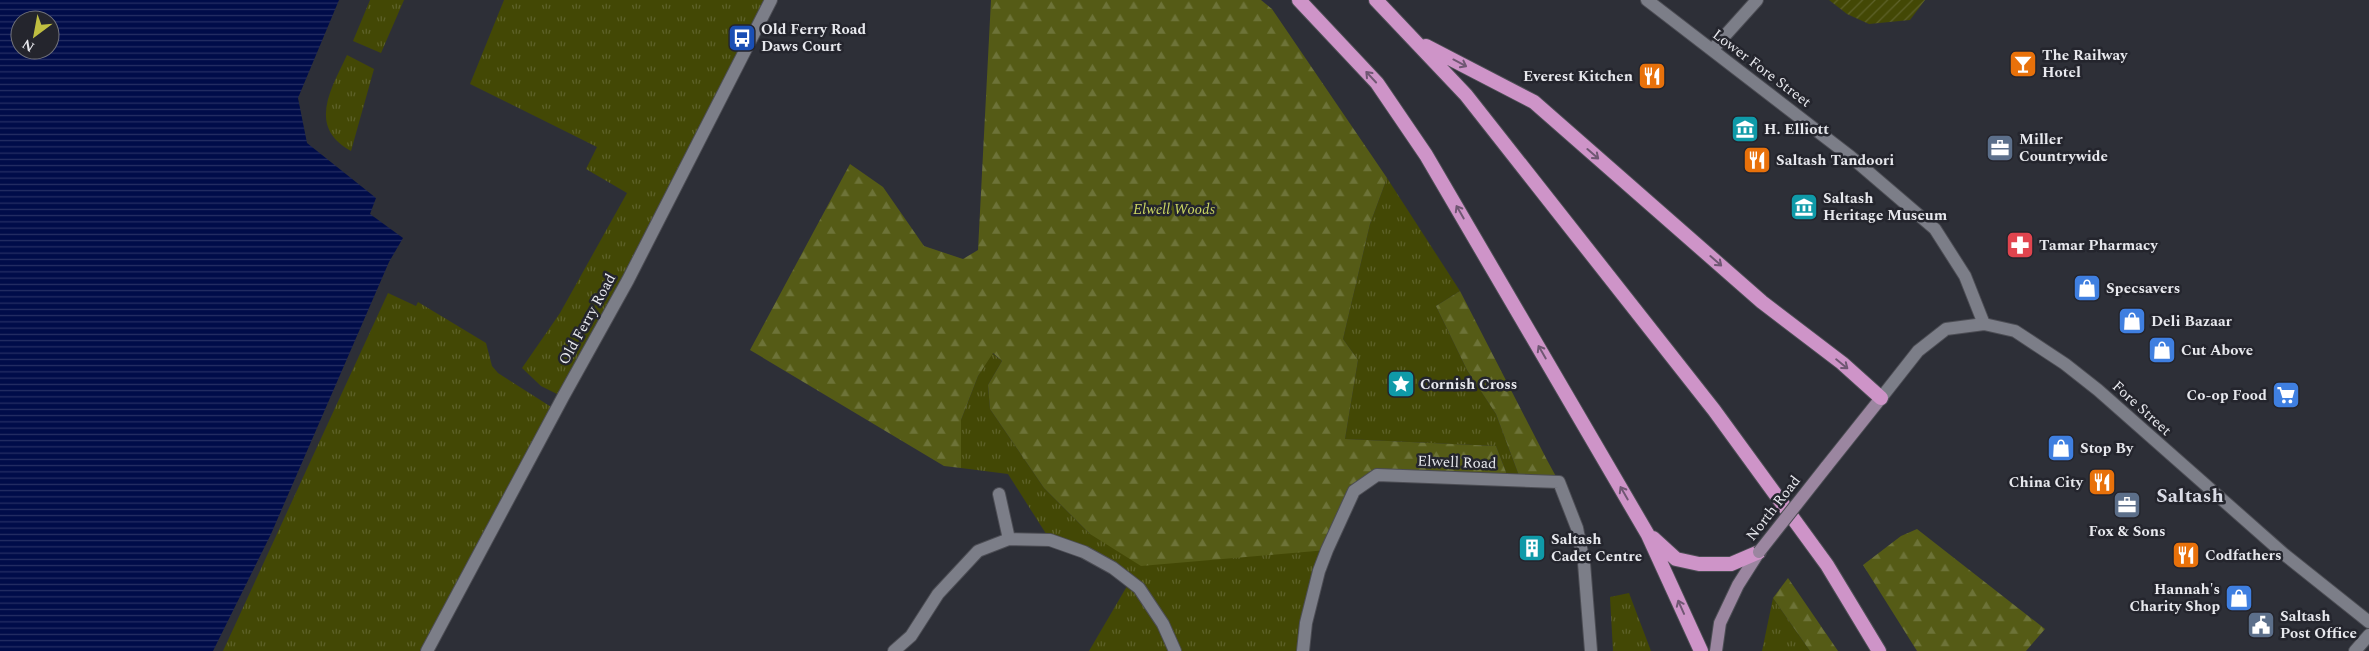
<svg xmlns="http://www.w3.org/2000/svg" width="2369" height="651" font-family="Spectral,serif">
<style>
.grass{fill:url(#grass-tufts)}
.forest{fill:url(#forest-firs)}
.garden{fill:url(#garden-furrows)}
.water{fill:url(#water-rules);fill-rule:evenodd}
.lines{fill:none;stroke-linecap:round;stroke-linejoin:round}
.minor-casing{stroke:#4c4d54;stroke-width:14}
.tertiary-casing{stroke:#4c4d54;stroke-width:14}
.secondary-casing{stroke:#4c4d54;stroke-width:14}
.trunk-casing{stroke:#4c4d54;stroke-width:16}
.minor{stroke:#7c7e88;stroke-width:12}
.tertiary{stroke:#7c7e88;stroke-width:12}
.secondary{stroke:#9b86a0;stroke-width:12}
.trunk{stroke:#ce94c8;stroke-width:14}
.secondary-bridge-casing{stroke:#4c4d54;stroke-width:14;stroke-linecap:butt}
.secondary-bridge{stroke:#9b86a0;stroke-width:12}
.oneway{stroke:#705773}
.labels{text-anchor:middle;stroke-width:5;stroke-linejoin:round;paint-order:stroke}
.poi-label{font-size:15px;font-weight:bold;fill:#e7e8ed;stroke:#24252d;text-anchor:start}
.street-label{font-size:15px;fill:#e7e8ed;stroke:#24252d}
.park-label{font-size:15px;font-style:italic;fill:#cbd762;stroke:#24252d}
.district-label{font-size:20px;font-weight:bold;fill:#dadce6;stroke:#24252d}
</style>
<defs>
<pattern id="grass-tufts" width="24" height="20" patternUnits="userSpaceOnUse" patternTransform="scale(1.25)"><rect width="24" height="20" fill="#434805"/><path d="M3 7l-1-3M5 7V3M7 7l1-3M15 17l-1-3M17 17v-4M19 17l1-3" fill="none" stroke="#5e622a"/></pattern>
<pattern id="forest-firs" width="22" height="20" patternUnits="userSpaceOnUse" patternTransform="scale(1.25)"><rect width="22" height="20" fill="#555b16"/><path d="M5 1l3.5 6h-7zM16 11l3.5 6h-7z" fill="#6d7338"/></pattern>
<pattern id="garden-furrows" width="10" height="10" patternUnits="userSpaceOnUse" patternTransform="scale(1.25)"><rect width="10" height="10" fill="#434805"/><path d="M-1 1l2-2M0 10L10 0M9 11l2-2" fill="none" stroke="#5e622a"/></pattern>
<pattern id="water-rules" width="6" height="5" patternUnits="userSpaceOnUse" patternTransform="scale(1.25)"><rect width="6" height="5" fill="#000c49"/><path d="M0 2.5h6" fill="none" stroke="#252f64"/></pattern>
</defs>
<rect width="100%" height="100%" fill="#2d2f37"/>
<path class="grass" d="M370 0H404L381 53 353 41Z
M504 0H771L563 397 541 386 522 368 560 313 627 193 586 169 597 147 470 84Z
M347 55 374 69 351 151C307 127 331 89 347 55Z
M1387 178 1460 291 1436 306 1467 370 1496 414 1521 481 1509 480 1496 446 1345 439 1358 360 1343 339 1370 224Z
M388 293 416 306 418 302 486 343 492 366 498 373 556 410 427 651H223Z
M992 353 1002 361 988 385 990 409 1044 488 1090 534 1327 550 1303 651H1089L1130 581 1050 540 1008 474 961 468V420L978 376Z
M1629 593 1651 651H1613L1610 597Z
M1773 598 1810 651H1762Z"/>
<path class="forest" d="M991 0H1261L1272 9 1387 178 1370 224 1343 339 1358 360 1345 439 1496 446 1509 480 1377 475 1354 491 1327 550 1141 566 1090 534 1044 488 990 409 988 385 1002 361 993 353 978 376 961 420V468L944 466 750 350 850 164 883 187 924 246 963 259 978 250Z
M1460 291 1547 460 1559 482 1521 481 1496 414 1467 370 1436 306Z
M1917 529 2045 629 2026 651H1917L1863 565 1901 536Z
M1788 578 1838 651H1810L1773 598Z"/>
<path class="garden" d="M1829 0H1925L1910 20 1869 24 1847 14Z"/>
<path class="water" d="M0 0H339L298 98 307 143 376 198 370 214 403 238 389 262 271 534 213 651H0ZM20 20H50V50H20Z"/>
<g class="lines">
<g class="minor-casing">
<path id="minor" d="M1647 0 1851 157 1935 229 1965 276 1984 324
M1712 50 1757 0
M999 494 1009 539
M427 651 563 397 628 280 771 0
M894 651 911 636 938 594 978 551 1009 539 1050 540 1084 552 1113 568 1139 588 1163 624 1175 651
M1303 651 1306 623 1319 571 1327 550 1354 491 1377 475 1559 482 1577 528 1584 563 1591 651
M2355 651 2369 635"/>
</g>
<g class="tertiary-casing">
<path id="tertiary" d="M1881 398 1918 351 1946 329 1984 324 2015 331 2065 364 2098 390 2285 555 2369 622"/>
</g>
<g class="secondary-casing">
<path id="secondary" d="M1826 467 1881 398
M1716 651 1720 623 1738 585 1759 552"/>
</g>
<g class="trunk-casing">
<path id="trunk" d="M1299 0 1377 83 1426 155 1648 535 1701 651
M1376 0 1466 95 1714 410 1827 565 1879 651
M1426 46 1534 102 1762 302 1842 363 1881 398
M1653 538 1676 559 1699 564H1731L1759 552"/>
</g>
<use href="#minor" class="minor"/>
<use href="#tertiary" class="tertiary"/>
<use href="#secondary" class="secondary"/>
<use href="#trunk" class="trunk"/>
<g class="secondary-bridge-casing">
<path id="secondary-bridge" d="M1759 552 1826 467"/>
</g>
<use href="#secondary-bridge" class="secondary-bridge"/>
</g>
<defs><path id="oneway-shaft" d="M-6 0H5M1.5-3L5.5 0L1.5 3" fill="none" stroke-width="1.6" stroke-linecap="round" stroke-linejoin="round" transform="scale(1.25)"/></defs>
<g class="oneway">
<use href="#oneway-shaft" transform="translate(1460 63) rotate(28)"/>
<use href="#oneway-shaft" transform="translate(1371 77) rotate(-133)"/>
<use href="#oneway-shaft" transform="translate(1593 154) rotate(41)"/>
<use href="#oneway-shaft" transform="translate(1460 212) rotate(-120)"/>
<use href="#oneway-shaft" transform="translate(1716 261) rotate(41)"/>
<use href="#oneway-shaft" transform="translate(1542 352) rotate(-120)"/>
<use href="#oneway-shaft" transform="translate(1842 364) rotate(39)"/>
<use href="#oneway-shaft" transform="translate(1624 493) rotate(-120)"/>
<use href="#oneway-shaft" transform="translate(1681 607) rotate(-114)"/>
</g>
<defs>
<g id="bus-square" transform="scale(1.4375)"><rect x="-9" y="-9" width="18" height="18" rx="4" fill="#1a4fb4" stroke="#24252d"/><path d="M-5-6H5V4H4V6H2V4H-2V6H-4V4H-5ZM-3.5-4V0h7V-4ZM-3.5 1.2v1.5H-2V1.2ZM2 1.2v1.5H3.5V1.2Z" fill="#fff"/></g>
<g id="bar-square" transform="scale(1.4375)"><rect x="-9" y="-9" width="18" height="18" rx="4" fill="#e8710a" stroke="#24252d"/><path d="M-6-5H6L.8 .8V4.5H3.5V6h-7V4.5H-.8V.8Z" fill="#fff"/></g>
<g id="restaurant-square" transform="scale(1.4375)"><rect x="-9" y="-9" width="18" height="18" rx="4" fill="#e8710a" stroke="#24252d"/><path d="M-5-6h1v4h1v-4h1v4h1v-4h1v5L-1.5 .5V6h-2V.5L-5-1ZM5-6V6H3V1.5H1.5Q1.5-4 5-6Z" fill="#fff"/></g>
<g id="museum-square" transform="scale(1.4375)"><rect x="-9" y="-9" width="18" height="18" rx="4" fill="#0f9aa8" stroke="#24252d"/><path d="M0-6L6-3V-2H-6V-3ZM-5-1h2V3h-2ZM-1-1h2V3h-2ZM3-1h2V3H3ZM-6 4H6V6H-6Z" fill="#fff"/></g>
<g id="office-square" transform="scale(1.4375)"><rect x="-9" y="-9" width="18" height="18" rx="4" fill="#5c6f8a" stroke="#24252d"/><path d="M-6-3h4V-5.5h4V-3h4V5H-6ZM-1-4.5V-3h2v-1.5ZM-6 0V1H6V0Z" fill="#fff"/></g>
<g id="pharmacy-square" transform="scale(1.4375)"><rect x="-9" y="-9" width="18" height="18" rx="4" fill="#e0444e" stroke="#24252d"/><path d="M-2-6h4v4h4v4h-4v4h-4v-4h-4v-4h4Z" fill="#fff"/></g>
<g id="shop-square" transform="scale(1.4375)"><rect x="-9" y="-9" width="18" height="18" rx="4" fill="#3f7fe0" stroke="#24252d"/><path d="M-5-2.5h2.3a2.7 3.5 0 0 1 5.4 0H5L5.5 6h-11ZM-1.5-2.5h3a1.5 2.3 0 0 0-3 0Z" fill="#fff"/></g>
<g id="sight-square" transform="scale(1.4375)"><rect x="-9" y="-9" width="18" height="18" rx="4" fill="#0f9aa8" stroke="#24252d"/><path d="M0-6L1.8-2.2L6-1.7L2.9 1.2L3.7 5.4L0 3.3L-3.7 5.4L-2.9 1.2L-6-1.7L-1.8-2.2Z" fill="#fff"/></g>
<g id="supermarket-square" transform="scale(1.4375)"><rect x="-9" y="-9" width="18" height="18" rx="4" fill="#3f7fe0" stroke="#24252d"/><path d="M-6-5.5h2.5l.6 2H6L4.5 2H-2.5L-4.4-4H-6ZM-1.5 3.2a1.3 1.3 0 1 0 .1 0ZM3 3.2a1.3 1.3 0 1 0 .1 0Z" fill="#fff"/></g>
<g id="building-square" transform="scale(1.4375)"><rect x="-9" y="-9" width="18" height="18" rx="4" fill="#0f9aa8" stroke="#24252d"/><path d="M-4-6H4V6H1V3H-1V6H-4ZM-2.5-4.3h1.7v1.8h-1.7ZM.8-4.3h1.7v1.8H.8ZM-2.5-1h1.7V.8h-1.7ZM.8-1h1.7V.8H.8Z" fill="#fff"/></g>
<g id="civic-square" transform="scale(1.4375)"><rect x="-9" y="-9" width="18" height="18" rx="4" fill="#5c6f8a" stroke="#24252d"/><path d="M-.6-6.5H3V-4.5H.6V-3L4-1V1h2V6H-6V1h2V-1L-.6-3ZM-1.2 2.5V6h2.4V2.5Z" fill="#fff"/></g>
</defs>
<g fill-rule="evenodd">
<use href="#bus-square" x="742" y="38"/>
<use href="#bar-square" x="2023" y="64"/>
<use href="#restaurant-square" x="1652" y="76"/>
<use href="#museum-square" x="1745" y="129"/>
<use href="#office-square" x="2000" y="148"/>
<use href="#restaurant-square" x="1757" y="160"/>
<use href="#museum-square" x="1804" y="207"/>
<use href="#pharmacy-square" x="2020" y="245"/>
<use href="#shop-square" x="2087" y="288"/>
<use href="#shop-square" x="2132" y="321"/>
<use href="#shop-square" x="2162" y="350"/>
<use href="#sight-square" x="1401" y="384"/>
<use href="#supermarket-square" x="2286" y="395"/>
<use href="#shop-square" x="2061" y="448"/>
<use href="#restaurant-square" x="2102" y="482"/>
<use href="#office-square" x="2127" y="505"/>
<use href="#building-square" x="1532" y="548"/>
<use href="#restaurant-square" x="2186" y="555"/>
<use href="#shop-square" x="2239" y="598"/>
<use href="#civic-square" x="2261" y="625"/>
</g>
<g class="labels">
<g class="poi-label">
<text x="761" y="34">Old Ferry Road<tspan x="761" dy="17">Daws Court</tspan></text>
<text x="2042" y="60">The Railway<tspan x="2042" dy="17">Hotel</tspan></text>
<text x="1633" y="81" text-anchor="end">Everest Kitchen</text>
<text x="1764" y="134">H. Elliott</text>
<text x="2019" y="144">Miller<tspan x="2019" dy="17">Countrywide</tspan></text>
<text x="1776" y="165">Saltash Tandoori</text>
<text x="1823" y="203">Saltash<tspan x="1823" dy="17">Heritage Museum</tspan></text>
<text x="2039" y="250">Tamar Pharmacy</text>
<text x="2106" y="293">Specsavers</text>
<text x="2151" y="326">Deli Bazaar</text>
<text x="2181" y="355">Cut Above</text>
<text x="1420" y="389">Cornish Cross</text>
<text x="2267" y="400" text-anchor="end">Co-op Food</text>
<text x="2080" y="453">Stop By</text>
<text x="2083" y="487" text-anchor="end">China City</text>
<text x="2127" y="536" text-anchor="middle">Fox &amp; Sons</text>
<text x="1551" y="544">Saltash<tspan x="1551" dy="17">Cadet Centre</tspan></text>
<text x="2205" y="560">Codfathers</text>
<text x="2220" y="594" text-anchor="end">Hannah's<tspan x="2220" dy="17">Charity Shop</tspan></text>
<text x="2280" y="621">Saltash<tspan x="2280" dy="17">Post Office</tspan></text>
</g>
<g class="street-label">
<text transform="translate(1762 68) rotate(37)" y="5">Lower Fore Street</text>
<text transform="translate(587 319) rotate(-61)" y="5">Old Ferry Road</text>
<text transform="translate(2142 408) rotate(42)" y="5">Fore Street</text>
<text transform="translate(1457 462) rotate(2)" y="5">Elwell Road</text>
<text transform="translate(1773 508) rotate(-52)" y="5">North Road</text>
</g>
<g class="park-label">
<text x="1174" y="214">Elwell Woods</text>
</g>
<g class="district-label">
<text x="2190" y="502">Saltash</text>
</g>
</g>
<g transform="translate(35 35) rotate(212)"><circle r="24" fill="#24252d" stroke="#72737a"/>
<path d="M0-4L9 19L0 12L-9 19Z" fill="#bfbe41"/>
<text y="-8" font-size="14" font-weight="bold" text-anchor="middle" fill="#e7e8ed">N</text>
</g>
</svg>
